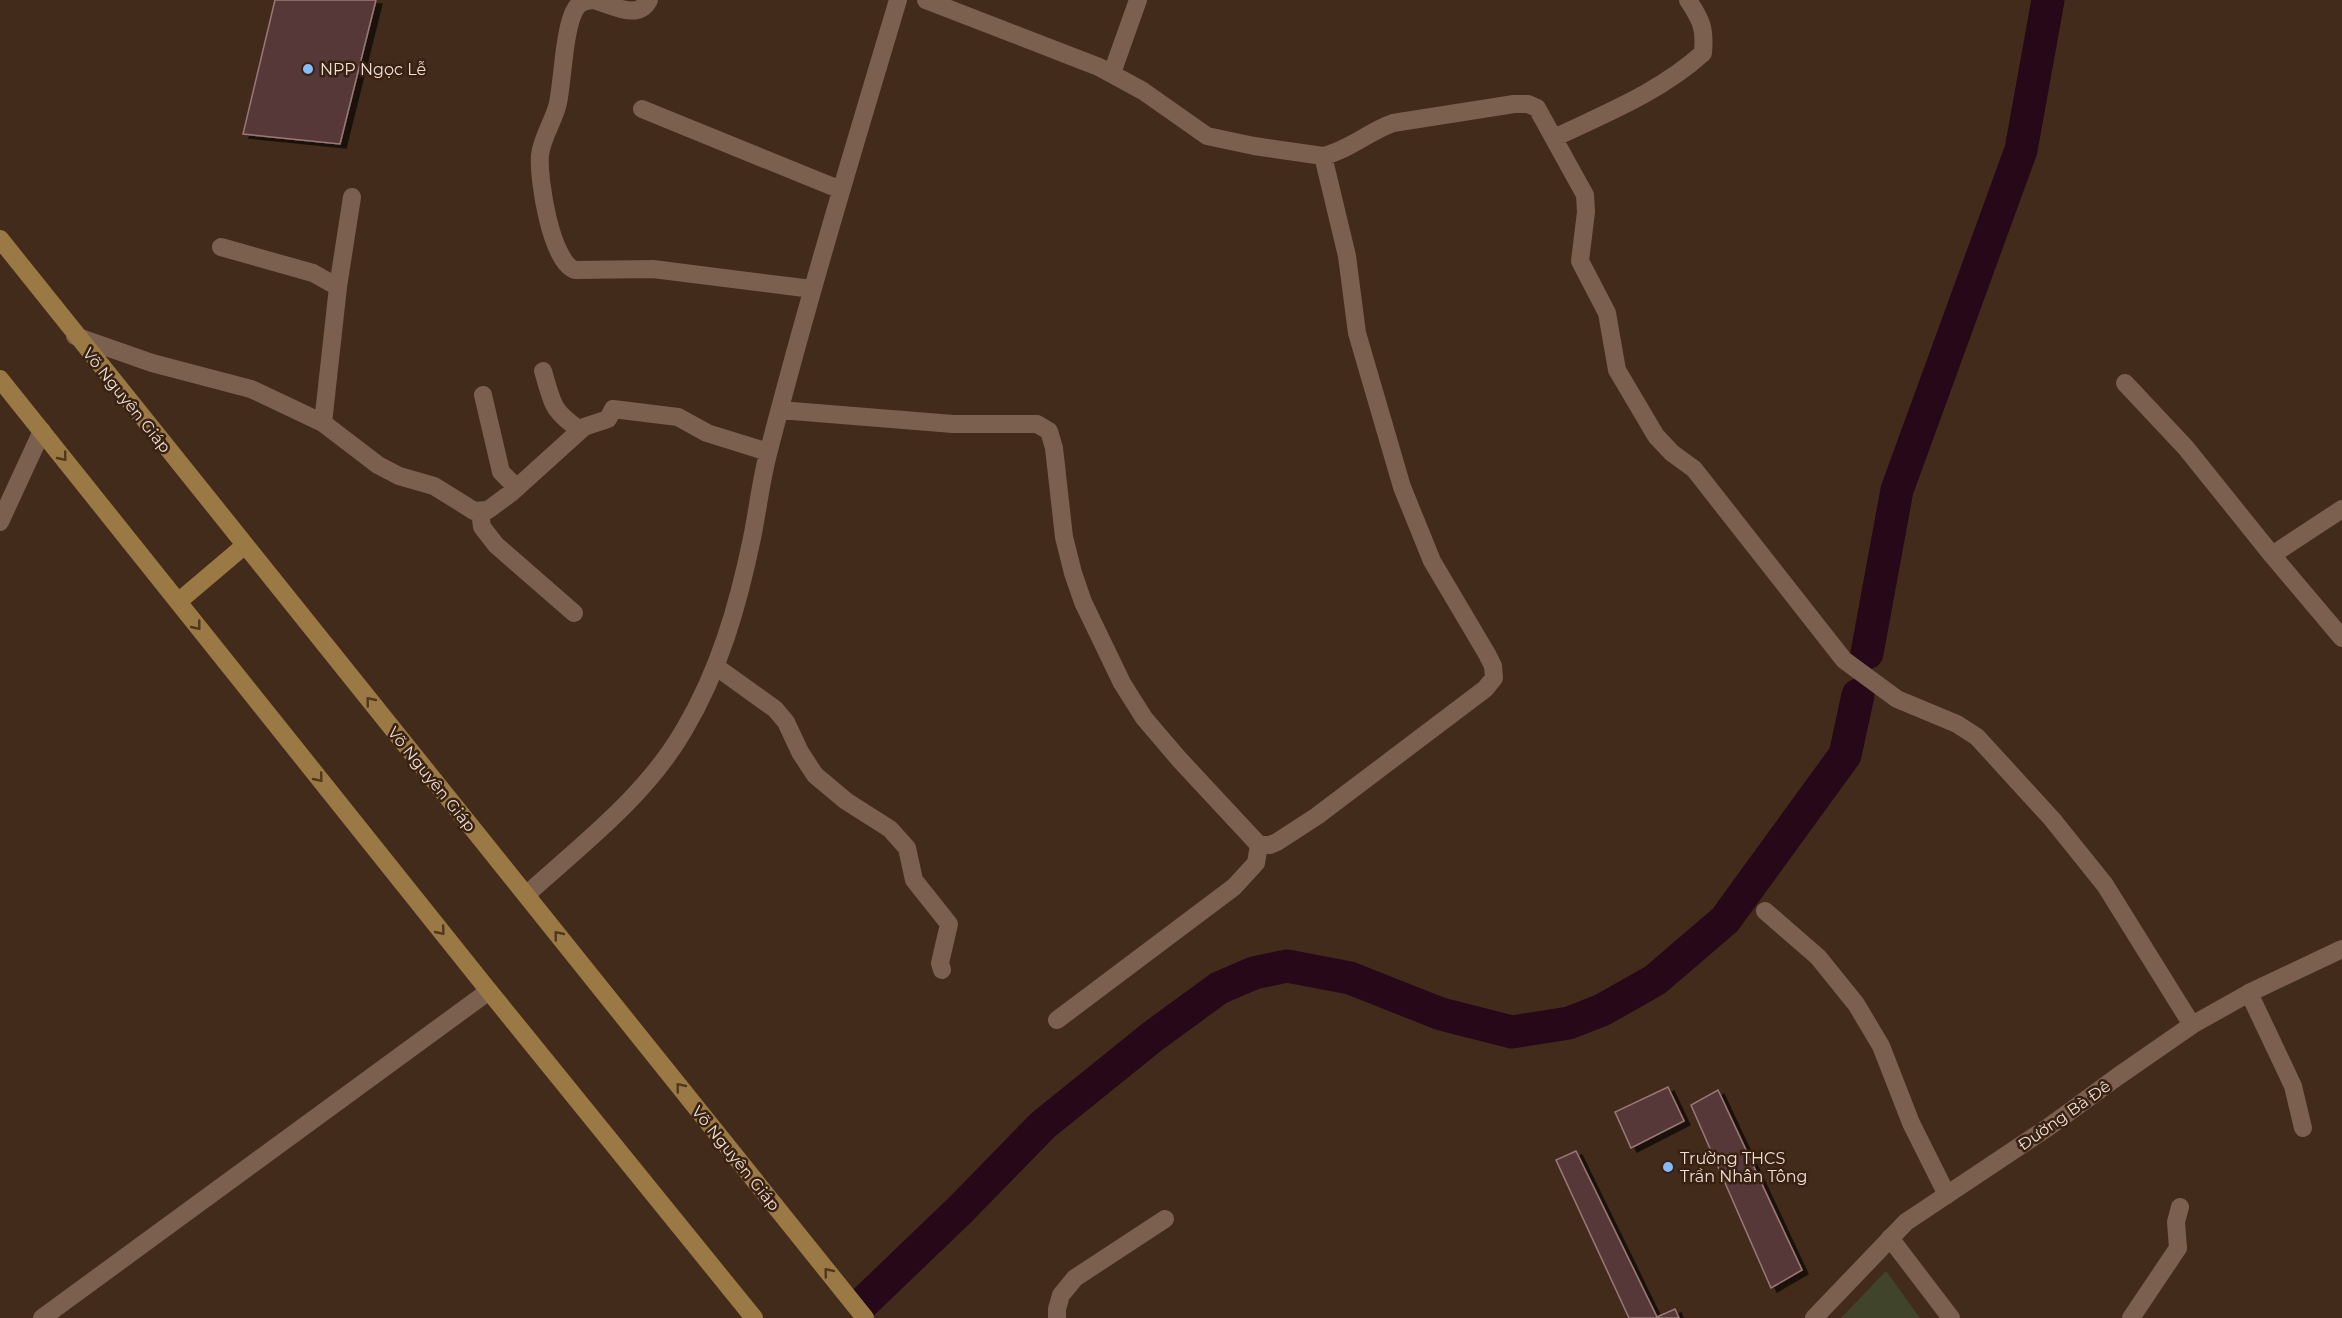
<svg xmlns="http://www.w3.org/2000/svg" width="2342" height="1318" font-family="Montserrat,sans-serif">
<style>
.green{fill:#40442b}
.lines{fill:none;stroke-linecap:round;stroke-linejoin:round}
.river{stroke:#260819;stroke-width:33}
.building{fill:#563737;stroke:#9b7877;stroke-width:1.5;filter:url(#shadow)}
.street{stroke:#7b5f4f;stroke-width:18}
.secondary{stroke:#7b5f4f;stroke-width:18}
.primary{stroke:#9a7944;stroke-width:18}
.oneway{stroke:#51371e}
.poi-dot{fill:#85bbfb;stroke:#392112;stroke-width:2}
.labels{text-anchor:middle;stroke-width:5;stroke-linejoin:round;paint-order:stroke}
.poi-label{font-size:16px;fill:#efded5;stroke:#392112;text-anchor:start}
.street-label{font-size:16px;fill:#efded5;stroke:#392112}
</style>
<defs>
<filter id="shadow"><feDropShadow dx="6" dy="4" stdDeviation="0" flood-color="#0009"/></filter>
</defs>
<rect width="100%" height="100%" fill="#432b1c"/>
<path class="green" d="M1886 1271 1920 1318H1841Z"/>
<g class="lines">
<path class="river" d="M1867 653 1897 490 2021 150 2048 0
M863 1303 960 1210 1043 1125 1152 1037 1219 988 1254 973 1287 966 1350 978 1441 1014 1512 1032 1569 1023 1602 1010 1655 980 1725 920 1845 755 1858 695"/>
</g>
<path class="building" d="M275 0H376L340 144 243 134Z
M1668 1087 1684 1121 1631 1148 1615 1112Z
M1718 1090 1802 1270 1771 1288 1691 1105Z
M1576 1151 1657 1317 1675 1309 1679 1318H1629L1556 1160Z"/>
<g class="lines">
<path class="street" d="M592 0C585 1 580 2 576 8 564 26 563 79 558 103 554 121 542 137 540 155 538 179 551 262 575 270L653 269 812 289
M594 0C612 5 638 21 649 0
M1112 73 1138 0
M642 109 841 190
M1554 138C1606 113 1660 92 1703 53 1705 29 1702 21 1688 0
M1323 156C1349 150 1368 132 1393 123L1514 104H1528L1537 108 1585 195 1586 212 1580 261 1607 313 1617 370 1656 436 1672 453 1694 469 1844 660 1897 699 1957 724 1977 737 2052 819 2105 885 2192 1025
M221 247 313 273 338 287
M75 336 152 363 251 389 323 423 378 465 399 476 434 486 474 511 488 510 511 493 584 427 608 419 613 409 678 417 707 433 768 452
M543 371C553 404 551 410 580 430
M2125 383 2186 448 2272 555
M483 395 501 472 517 488
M780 410 953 424H1037L1049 431 1054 448 1064 537 1073 573 1083 602 1122 683 1144 718 1179 759 1259 845H1270L1277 842 1317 816 1485 689 1494 678 1493 666 1487 654 1432 561 1402 487 1357 333 1347 256 1323 156 1254 146 1207 136 1143 91 1099 67 926 0
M323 423 338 287 352 197
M2342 509 2272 555 2342 638
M480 511 482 527 496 545 574 613
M0 522 42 431
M715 666 775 709 786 722 800 752 815 775 846 801 890 829 907 848 914 880 949 924 940 963 942 970
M526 895C581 845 646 796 684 730 719 671 738 606 752 538 758 509 761 479 769 450 808 299 853 150 898 0
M1765 911 1818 957 1856 1004 1881 1046 1911 1123 1947 1195
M2249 993 2293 1086 2303 1128
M1057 1020 1234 887 1256 863 1259 845
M1890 1238 1951 1318
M42 1318 489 991
M1057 1318V1309L1061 1295 1075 1278 1165 1219
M2131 1318 2178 1248 2176 1222 2180 1207"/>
<path class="secondary" d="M1814 1318 1906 1222 2050 1126 2117 1077 2192 1025 2249 993 2342 949"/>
<path class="primary" d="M0 239 865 1318
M0 379 489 991 754 1318
M178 602 244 546"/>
</g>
<defs><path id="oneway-chevron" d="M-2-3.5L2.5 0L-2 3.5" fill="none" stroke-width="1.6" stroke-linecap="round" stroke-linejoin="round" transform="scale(1.5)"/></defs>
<g class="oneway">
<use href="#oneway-chevron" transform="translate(63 457) rotate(51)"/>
<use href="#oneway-chevron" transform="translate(197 626) rotate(51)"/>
<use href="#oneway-chevron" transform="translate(370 701) rotate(-129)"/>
<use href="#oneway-chevron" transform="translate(319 778) rotate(51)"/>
<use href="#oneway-chevron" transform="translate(441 931) rotate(51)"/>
<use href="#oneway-chevron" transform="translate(558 935) rotate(-129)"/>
<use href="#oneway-chevron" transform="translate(680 1087) rotate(-129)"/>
<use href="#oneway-chevron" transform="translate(828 1272) rotate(-129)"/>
</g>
<g class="poi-dot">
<circle cx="308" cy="69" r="6"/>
<circle cx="1668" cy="1167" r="6"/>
</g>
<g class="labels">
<g class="poi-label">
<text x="320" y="75">NPP Ngọc Lễ</text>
<text x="1680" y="1164">Trường THCS<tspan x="1680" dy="18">Trần Nhân Tông</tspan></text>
</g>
<g class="street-label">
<text transform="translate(127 400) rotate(51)" y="6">Võ Nguyên Giáp</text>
<text transform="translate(432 779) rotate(51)" y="6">Võ Nguyên Giáp</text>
<text transform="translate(2064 1115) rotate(-35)" y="6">Đường Bà Đê</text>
<text transform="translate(736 1158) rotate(51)" y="6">Võ Nguyên Giáp</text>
</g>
</g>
</svg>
